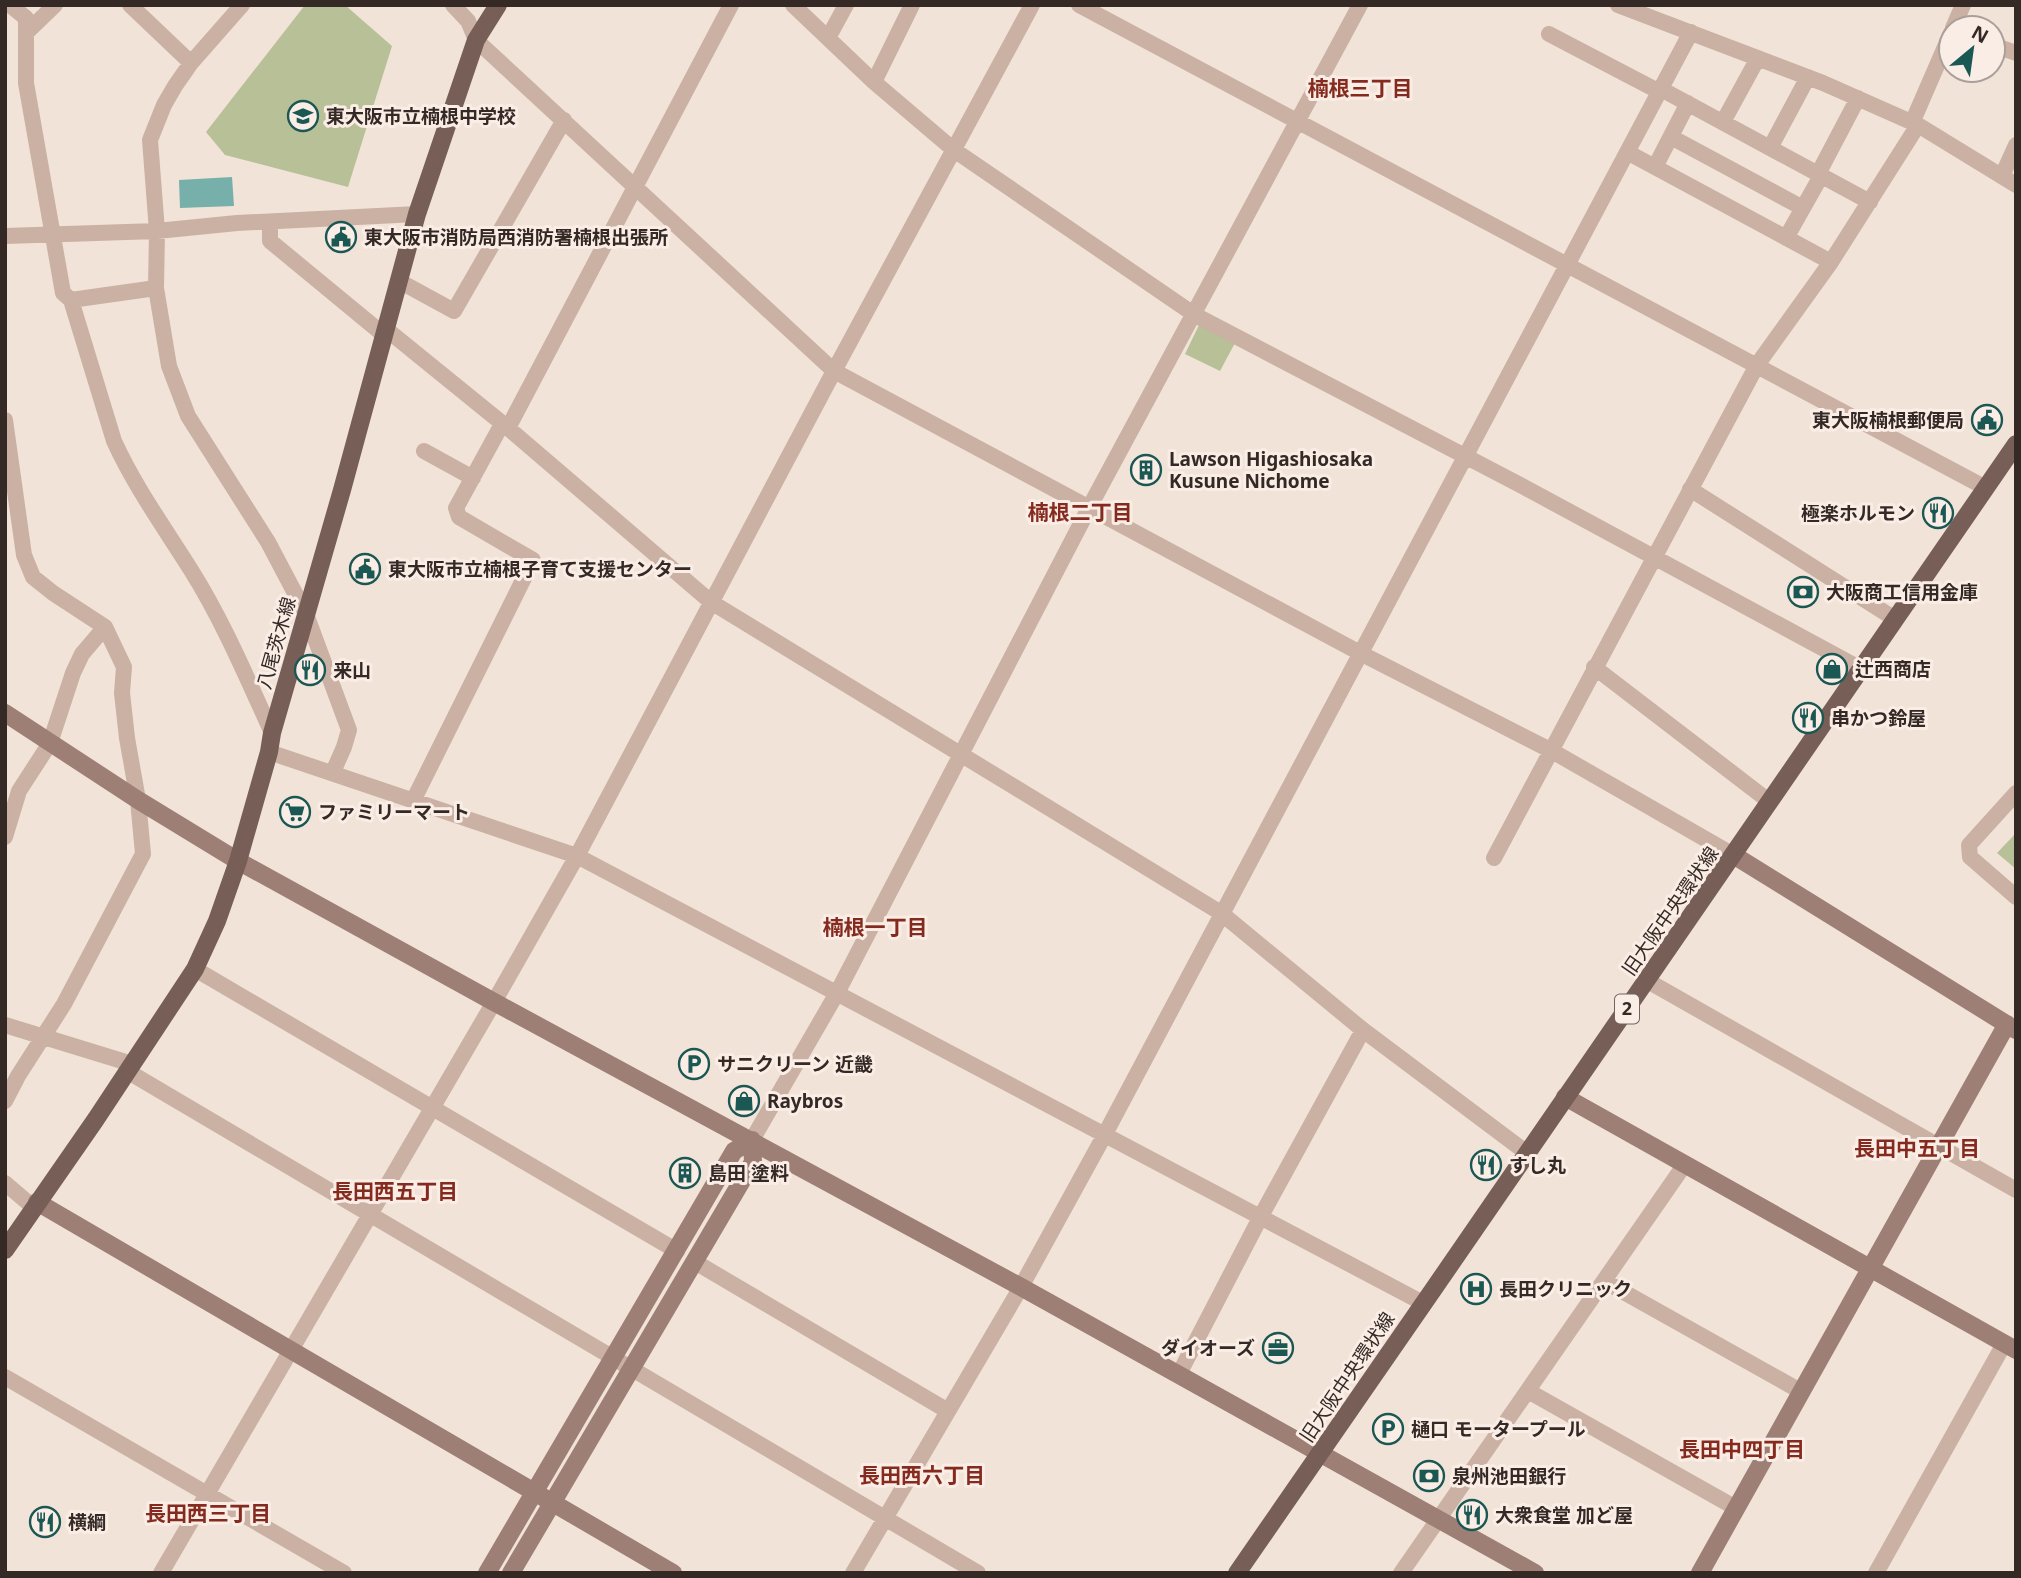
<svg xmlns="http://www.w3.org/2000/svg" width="2021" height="1578" font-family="'Noto Sans','Noto Sans JP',sans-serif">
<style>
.green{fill:#b8c098}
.water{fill:#77afaa}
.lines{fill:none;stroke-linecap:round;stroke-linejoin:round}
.street{stroke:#cab1a4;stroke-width:16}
.secondary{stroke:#9d7f76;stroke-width:18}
.primary{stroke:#775e57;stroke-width:18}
.labels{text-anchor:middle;stroke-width:6;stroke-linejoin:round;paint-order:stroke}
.shield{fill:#f9ede5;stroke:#70645f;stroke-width:2}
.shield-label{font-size:18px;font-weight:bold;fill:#352926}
.poi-label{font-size:19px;font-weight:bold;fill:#352926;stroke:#f9ede5;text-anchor:start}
.street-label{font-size:19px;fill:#352926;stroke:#f9ede5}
.neighbourhood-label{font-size:21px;font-weight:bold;fill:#852a1e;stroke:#f9ede5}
</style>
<rect width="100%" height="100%" fill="#f1e3d8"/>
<path class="green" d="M305 5H345L392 46 348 187 225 155 206 132Z
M1199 325 1235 343 1220 371 1185 354Z
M2016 833V869L1997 853Z"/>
<path class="water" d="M232 177 234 206 180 208 179 180Z"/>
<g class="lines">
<path class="street" d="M10 5 26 18V83L63 293 71 300 114 441C135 487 164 527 191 570 223 621 247 678 272 733
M130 5 191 63
M242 5 191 63 175 86 164 105 150 140 157 231 156 288 169 366 188 416 268 542 306 614 349 730 344 747 333 772
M453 5 468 21 476 40 834 371 1362 654 1552 751 1735 856
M793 5 874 82 954 150 1195 315 1524 487 1861 669
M1079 5 1986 488
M1618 5 1823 83 1918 125 2016 185
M1953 28 1963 5
M27 32 55 5
M1549 34 1660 92
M828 38 846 5
M1993 45 2016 53
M874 82 912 5
M1661 89 1870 202
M1723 122 1758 58
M1912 123 1951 33
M1671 137 1803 208
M1770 148 1808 77
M1627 152 1831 262
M1655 167 1688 103
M1818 174 1858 98
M2002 176 2016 145
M270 222V241L384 335
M5 236 157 231 237 223 417 214
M1786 238 1821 176
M399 281 454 311 564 120
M71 300 156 288
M386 329 508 428 711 602 1221 913 1363 1030 1527 1153
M5 420 24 555 33 577 53 593 105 627 124 667 122 693 127 738 138 800 143 854 64 1004 18 1076 5 1101
M508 428 731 5
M424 451 473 478
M1690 489 1895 619
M1594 667 1770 802
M269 752 577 856 1423 1303
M2016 793 1969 845 1970 857 2016 897
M413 801 533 560 459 517 456 508 502 424
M5 837 19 791 50 743 73 673 82 654 105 627
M1494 858 1757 365 1831 262 1918 125
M195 969 677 1251
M1646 980 2016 1190
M5 1025 132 1064
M127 1071 978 1573
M752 1140 837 993 1089 508 1360 5
M5 1183 33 1207
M695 1262 948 1411
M1604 1281 1802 1392
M1179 1374 1261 1216 1363 1030
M5 1377 344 1573
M1528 1391 1736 1508
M161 1573 494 1002 577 856 834 371 1032 5
M853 1573 1021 1287 1104 1136 1691 32
M1401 1573 1685 1164
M1876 1573 2004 1344"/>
<path class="secondary" d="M5 713 138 800 238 861 494 1002 1021 1287 1535 1573
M1735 856 2016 1030
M1565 1097 2016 1350
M37 1202 673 1573
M487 1573 734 1151 752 1140
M511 1573 753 1162 752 1140
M1700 1573 2007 1024"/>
<path class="primary" d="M5 1250 96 1119 195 969 217 921 238 861 269 752 272 733 342 490 417 214 476 40 498 5
M1237 1573C1497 1197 1758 822 2016 444"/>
</g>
<defs>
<g id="school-ring" transform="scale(1.575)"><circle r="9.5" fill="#f9ede5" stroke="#1b5753" stroke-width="1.5"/><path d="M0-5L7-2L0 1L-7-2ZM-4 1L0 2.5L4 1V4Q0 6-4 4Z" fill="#1b5753"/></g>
<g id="civic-ring" transform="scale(1.575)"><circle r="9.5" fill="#f9ede5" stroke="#1b5753" stroke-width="1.5"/><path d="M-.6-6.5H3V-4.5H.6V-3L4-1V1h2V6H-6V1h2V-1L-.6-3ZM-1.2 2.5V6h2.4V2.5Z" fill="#1b5753"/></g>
<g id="building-ring" transform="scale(1.575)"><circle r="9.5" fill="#f9ede5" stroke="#1b5753" stroke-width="1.5"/><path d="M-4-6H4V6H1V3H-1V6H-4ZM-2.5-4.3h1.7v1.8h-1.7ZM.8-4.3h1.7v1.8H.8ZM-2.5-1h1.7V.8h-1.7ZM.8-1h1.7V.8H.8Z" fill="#1b5753"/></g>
<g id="restaurant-ring" transform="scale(1.575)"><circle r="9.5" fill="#f9ede5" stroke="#1b5753" stroke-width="1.5"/><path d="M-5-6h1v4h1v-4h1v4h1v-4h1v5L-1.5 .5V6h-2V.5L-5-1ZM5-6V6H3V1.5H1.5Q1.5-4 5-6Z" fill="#1b5753"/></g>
<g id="bank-ring" transform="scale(1.575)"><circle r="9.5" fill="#f9ede5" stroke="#1b5753" stroke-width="1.5"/><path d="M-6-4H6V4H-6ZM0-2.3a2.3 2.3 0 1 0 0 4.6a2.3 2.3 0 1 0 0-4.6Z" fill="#1b5753"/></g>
<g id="shop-ring" transform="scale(1.575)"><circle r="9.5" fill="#f9ede5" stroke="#1b5753" stroke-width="1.5"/><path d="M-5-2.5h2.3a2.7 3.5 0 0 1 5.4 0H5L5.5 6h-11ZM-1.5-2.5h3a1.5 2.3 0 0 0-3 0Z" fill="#1b5753"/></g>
<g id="supermarket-ring" transform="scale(1.575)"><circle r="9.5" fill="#f9ede5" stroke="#1b5753" stroke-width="1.5"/><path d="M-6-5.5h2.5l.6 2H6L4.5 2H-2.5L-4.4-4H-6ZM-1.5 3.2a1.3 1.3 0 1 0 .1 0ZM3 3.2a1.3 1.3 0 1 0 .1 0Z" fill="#1b5753"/></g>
<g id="parking-ring" transform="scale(1.575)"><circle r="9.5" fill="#f9ede5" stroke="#1b5753" stroke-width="1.5"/><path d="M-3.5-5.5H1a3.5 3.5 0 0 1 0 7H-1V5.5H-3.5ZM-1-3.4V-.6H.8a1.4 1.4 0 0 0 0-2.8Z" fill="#1b5753"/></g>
<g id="hospital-ring" transform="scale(1.575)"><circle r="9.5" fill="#f9ede5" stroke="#1b5753" stroke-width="1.5"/><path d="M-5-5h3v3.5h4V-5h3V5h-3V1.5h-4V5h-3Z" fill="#1b5753"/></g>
<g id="office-ring" transform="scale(1.575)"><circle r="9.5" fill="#f9ede5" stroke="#1b5753" stroke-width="1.5"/><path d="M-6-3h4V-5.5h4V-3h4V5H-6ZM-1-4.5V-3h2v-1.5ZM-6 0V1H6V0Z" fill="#1b5753"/></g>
</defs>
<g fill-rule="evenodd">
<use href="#school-ring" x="303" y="116"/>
<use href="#civic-ring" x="341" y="237"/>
<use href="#civic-ring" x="1987" y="420"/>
<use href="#building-ring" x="1146" y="470"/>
<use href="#restaurant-ring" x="1938" y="513"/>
<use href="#civic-ring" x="365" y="569"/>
<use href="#bank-ring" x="1803" y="592"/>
<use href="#shop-ring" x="1832" y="669"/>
<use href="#restaurant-ring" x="310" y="670"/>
<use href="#restaurant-ring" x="1808" y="718"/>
<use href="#supermarket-ring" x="295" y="812"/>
<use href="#parking-ring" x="694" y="1064"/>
<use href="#shop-ring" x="744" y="1101"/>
<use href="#restaurant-ring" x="1486" y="1165"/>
<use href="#building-ring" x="685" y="1173"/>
<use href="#hospital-ring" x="1476" y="1289"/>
<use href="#office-ring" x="1278" y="1348"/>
<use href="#parking-ring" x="1388" y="1429"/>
<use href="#bank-ring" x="1429" y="1476"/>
<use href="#restaurant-ring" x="1472" y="1515"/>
<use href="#restaurant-ring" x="45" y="1522"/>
</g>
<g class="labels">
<rect class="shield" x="1615" y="994.5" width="24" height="29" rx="5"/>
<g class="shield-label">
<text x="1627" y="1015">2</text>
</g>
<g class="poi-label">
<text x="326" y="123">東大阪市立楠根中学校</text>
<text x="364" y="244">東大阪市消防局西消防署楠根出張所</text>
<text x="1964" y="427" text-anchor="end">東大阪楠根郵便局</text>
<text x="1169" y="466">Lawson Higashiosaka<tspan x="1169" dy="22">Kusune Nichome</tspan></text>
<text x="1915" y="520" text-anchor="end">極楽ホルモン</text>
<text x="388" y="576">東大阪市立楠根子育て支援センター</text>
<text x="1826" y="599">大阪商工信用金庫</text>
<text x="1855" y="676">辻西商店</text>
<text x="333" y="677">来山</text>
<text x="1831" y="725">串かつ鈴屋</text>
<text x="318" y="819">ファミリーマート</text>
<text x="717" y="1071">サニクリーン 近畿</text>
<text x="767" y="1108">Raybros</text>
<text x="1509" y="1172">すし丸</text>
<text x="708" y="1180">島田 塗料</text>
<text x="1499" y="1296">長田クリニック</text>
<text x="1255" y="1355" text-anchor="end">ダイオーズ</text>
<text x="1411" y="1436">樋口 モータープール</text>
<text x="1452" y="1483">泉州池田銀行</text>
<text x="1495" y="1522">大衆食堂 加ど屋</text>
<text x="68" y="1529">横綱</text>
</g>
<g class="street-label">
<text transform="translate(276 643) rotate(-74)" y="7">八尾茨木線</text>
<text transform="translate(1670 911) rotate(-55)" y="7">旧大阪中央環状線</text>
<text transform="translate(1347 1377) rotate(-56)" y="7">旧大阪中央環状線</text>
</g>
<g class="neighbourhood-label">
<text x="1360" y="96">楠根三丁目</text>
<text x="1080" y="520">楠根二丁目</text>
<text x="875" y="935">楠根一丁目</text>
<text x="1917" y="1156">長田中五丁目</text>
<text x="395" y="1199">長田西五丁目</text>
<text x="1742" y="1457">長田中四丁目</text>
<text x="922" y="1483">長田西六丁目</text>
<text x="208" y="1521">長田西三丁目</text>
</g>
</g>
<rect width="2021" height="1578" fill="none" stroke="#352926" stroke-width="14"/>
<g transform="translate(1972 49) rotate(29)"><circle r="33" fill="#f9ede5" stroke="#ab9f99" stroke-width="2"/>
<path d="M0-5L12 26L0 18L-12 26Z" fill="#1b5753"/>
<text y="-10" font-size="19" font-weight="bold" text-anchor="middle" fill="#352926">N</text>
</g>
</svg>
